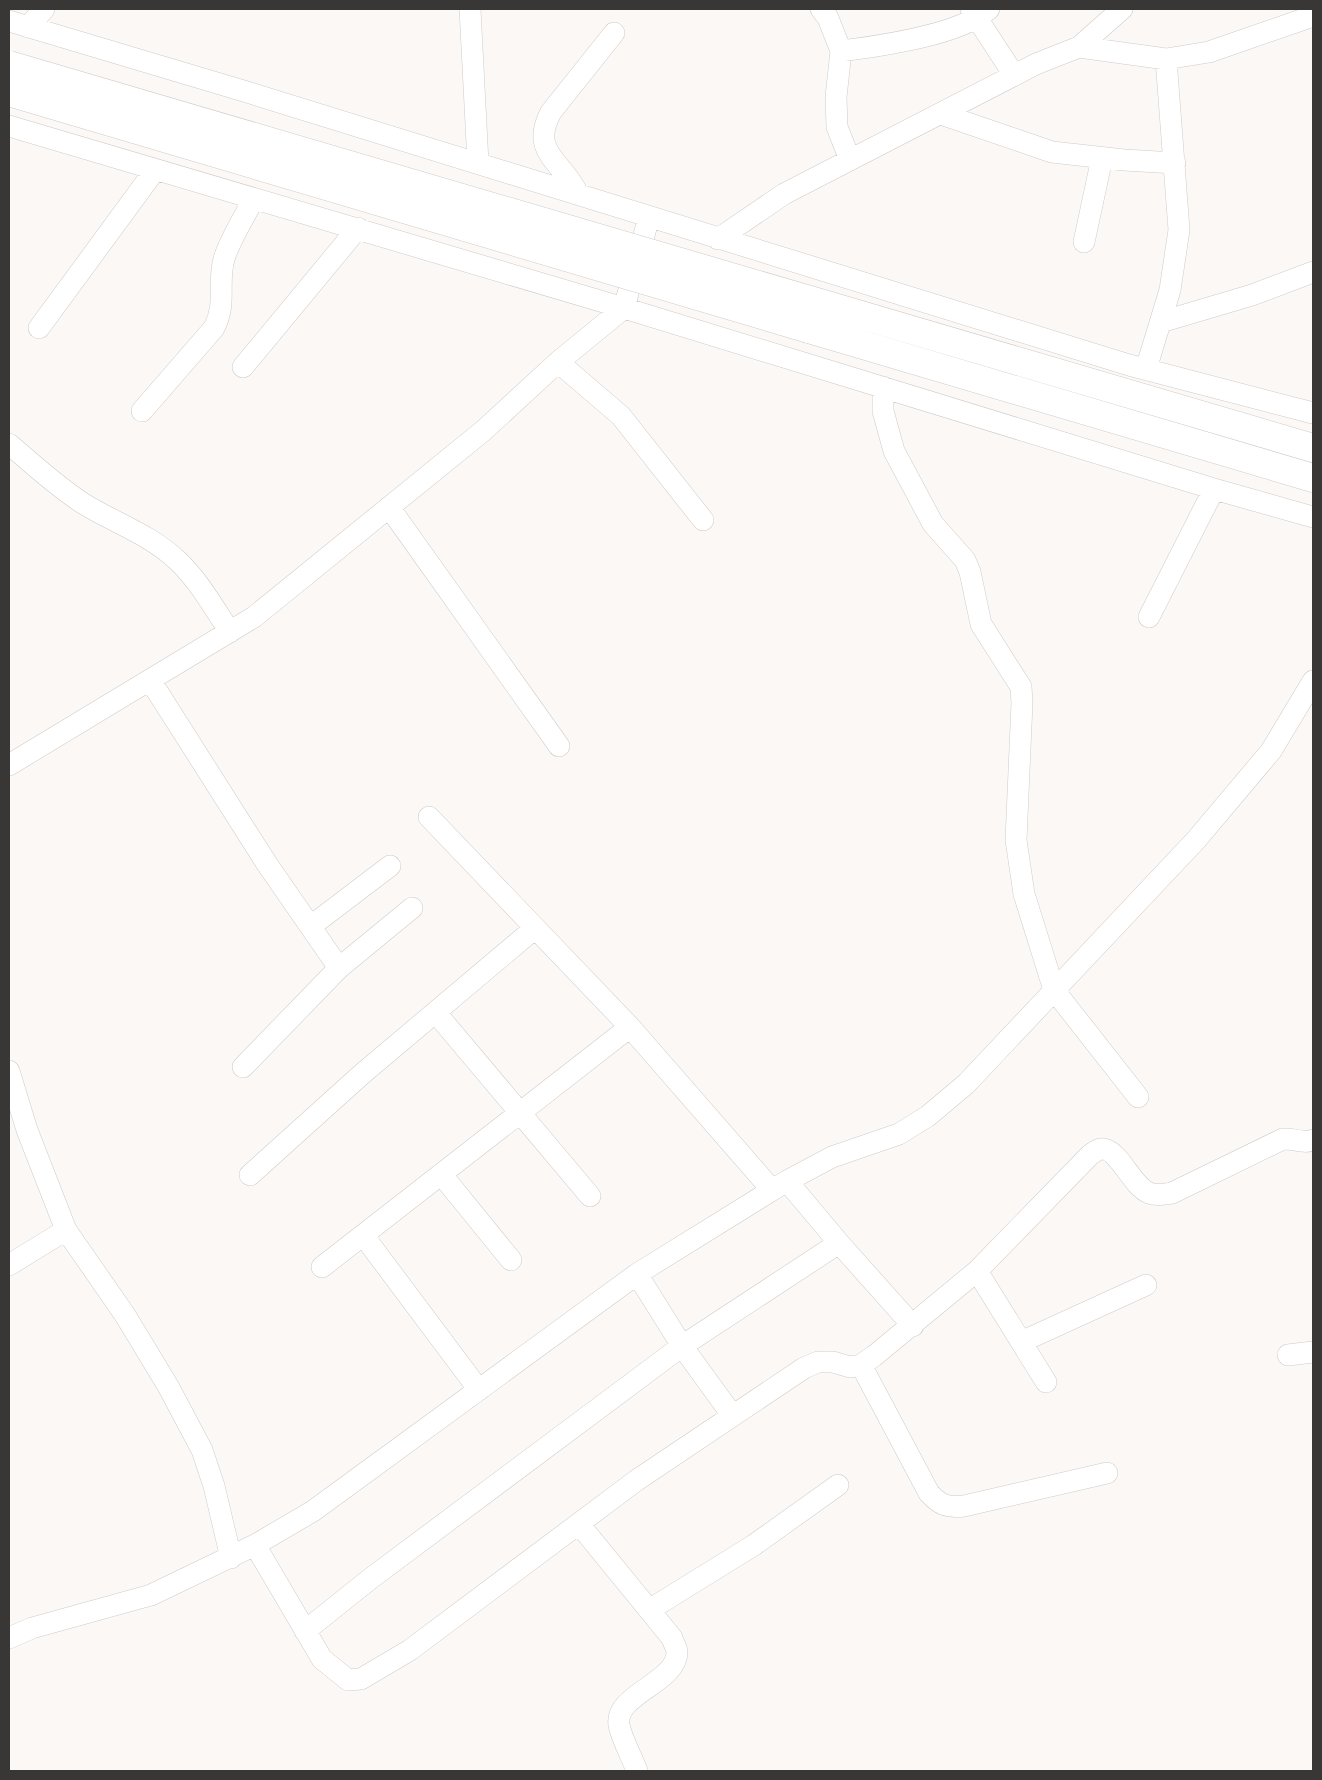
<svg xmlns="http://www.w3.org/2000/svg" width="1322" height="1780" font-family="'IBM Plex Serif',serif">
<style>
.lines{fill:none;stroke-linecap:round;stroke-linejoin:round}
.minor-casing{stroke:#cfcbc9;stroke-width:22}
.highway-casing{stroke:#cfcbc9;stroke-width:29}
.minor{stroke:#fff;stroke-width:21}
.highway{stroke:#fff;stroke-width:28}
.highway-bridge-casing{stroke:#cfcbc9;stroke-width:29;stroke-linecap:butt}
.highway-bridge{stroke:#fff;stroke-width:28}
</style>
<rect width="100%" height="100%" fill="#fbf8f5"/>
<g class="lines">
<g class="minor-casing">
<path id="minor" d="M470 9 478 163
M821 9 828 18 841 51 836 97 837 127 850 160
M971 9 1014 75
M9 21 247 92 1129 365 1313 413
M28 27 44 9
M1079 47 1122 9
M841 51C881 46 960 35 989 9
M941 114 1052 152 1124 160 1175 163
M9 126 624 308 1214 489 1313 517
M578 194C563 161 529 153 551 112L614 33
M718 239 784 194 1036 64 1079 47 1166 59 1209 52 1313 16
M1084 242 1102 158
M1161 322 1252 295 1313 272
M39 328 155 170
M558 362 621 416 703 520
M243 367 358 228
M1146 369 1170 290 1179 230 1166 59
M883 387V411L894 451 933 524 965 560 970 572 981 624 1021 687 1022 703 1016 840 1024 894 1054 990 1138 1097
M142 411 214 328C227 303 217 284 224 259 230 239 244 218 253 200
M9 444C34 465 56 486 84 504 115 523 151 535 178 561 199 581 214 608 230 632
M389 507 559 746
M1149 617 1214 489
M150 680 267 864 339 968
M9 765 254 617 483 431 558 362 624 308 649 217
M429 817 630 1027 772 1190
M311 926 390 866
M436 1013 590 1196
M243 1067 339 968 412 908
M9 1071 27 1130 66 1230 125 1315 168 1386 202 1450 214 1486 231 1558
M441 1174 511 1260
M250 1175 362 1074 534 929
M787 1181 839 1243 913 1326
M363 1235 479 1390
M9 1265 66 1230
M322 1267 630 1027
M977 1271 1046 1382
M637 1274 682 1346 732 1415
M1021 1342 1146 1285
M1288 1355 1313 1352
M861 1365 929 1493C940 1505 947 1508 964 1506L1107 1473
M579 1524 672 1638C673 1642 677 1648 677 1652 677 1683 614 1694 619 1725 622 1740 632 1757 637 1771
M255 1545 322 1659 348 1680 361 1679 410 1650 637 1480 804 1368 818 1362H833L850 1367 861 1365 874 1356 977 1271 1090 1155C1094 1152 1099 1148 1104 1149 1120 1152 1132 1186 1149 1193 1156 1196 1164 1194 1172 1193L1283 1139C1294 1138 1303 1144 1313 1140
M649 1610 754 1545 838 1485
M305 1631 370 1579 682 1346 839 1243
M9 1638 32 1628 151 1595 255 1545 313 1511 637 1274 787 1181 832 1157 899 1134 928 1116 966 1084 1196 840 1271 751 1313 681"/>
</g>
<g class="highway-casing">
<path id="highway" d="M820 303 1313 448
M809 329 1313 478"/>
</g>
<use href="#minor" class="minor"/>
<use href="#highway" class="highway"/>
<g class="highway-bridge-casing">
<path id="highway-bridge" d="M9 65 820 303
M9 92 809 329"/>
</g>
<use href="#highway-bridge" class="highway-bridge"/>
</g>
<rect width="1322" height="1780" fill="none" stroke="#383736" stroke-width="20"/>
</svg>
